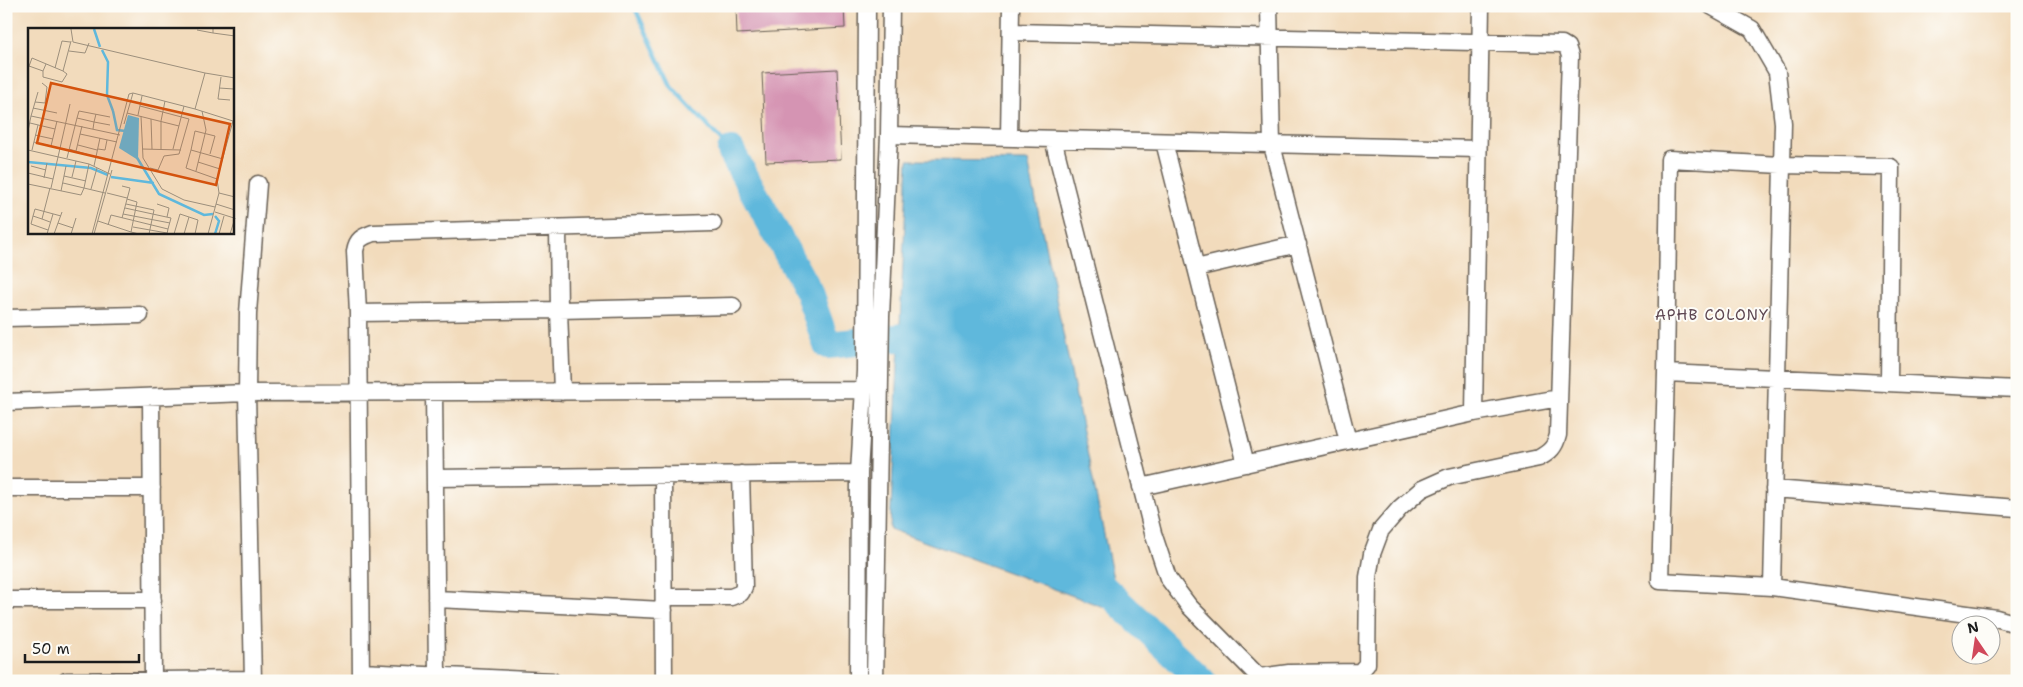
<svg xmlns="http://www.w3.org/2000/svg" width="2023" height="687" font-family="'Shantell Sans',sans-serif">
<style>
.water{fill:#5fb8dc;stroke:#3e6a7c}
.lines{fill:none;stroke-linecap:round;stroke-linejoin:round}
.stream{stroke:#5fb8dc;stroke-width:4.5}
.river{stroke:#5fb8dc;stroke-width:28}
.building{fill:#d594b3}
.minor-casing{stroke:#675f54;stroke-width:19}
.minor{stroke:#fff;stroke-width:16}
.labels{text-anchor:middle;stroke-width:4;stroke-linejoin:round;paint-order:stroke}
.neighbourhood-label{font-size:15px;letter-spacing:1px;fill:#5d4651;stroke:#fdfcf7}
.inset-river{fill:none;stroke:#5fb8dc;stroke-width:2.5}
.inset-road{fill:none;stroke:#9c8f7c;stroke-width:1}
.view{fill:#d4530e;fill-opacity:0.15;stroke:#d4530e;stroke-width:2.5}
.inset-edge{fill:none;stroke:#1c1c1c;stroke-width:2.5}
</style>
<rect width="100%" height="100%" fill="#fdfcf7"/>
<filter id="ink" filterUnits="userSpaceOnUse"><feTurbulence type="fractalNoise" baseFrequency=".02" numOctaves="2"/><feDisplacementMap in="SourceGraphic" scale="10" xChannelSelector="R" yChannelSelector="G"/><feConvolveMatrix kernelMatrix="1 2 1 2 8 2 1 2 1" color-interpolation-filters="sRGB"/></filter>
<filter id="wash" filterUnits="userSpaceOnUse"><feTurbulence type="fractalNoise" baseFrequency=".0096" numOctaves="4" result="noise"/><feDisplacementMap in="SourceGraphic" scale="20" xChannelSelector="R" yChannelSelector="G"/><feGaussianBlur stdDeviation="1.12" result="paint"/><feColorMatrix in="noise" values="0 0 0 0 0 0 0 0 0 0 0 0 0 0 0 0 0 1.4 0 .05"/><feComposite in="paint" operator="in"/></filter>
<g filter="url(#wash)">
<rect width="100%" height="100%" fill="#f2dbbc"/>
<path class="water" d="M908 160 1028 161 1120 613 890 529Z"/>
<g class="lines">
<path class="stream" d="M634 6 671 86 731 151"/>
<path class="river" d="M731 151 808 291 827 345 937 334
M1090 575 1202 681"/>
</g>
<g id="blocks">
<path class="building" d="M736 6H844L845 28 737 34Z
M837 69 841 159 766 162 762 73Z"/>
</g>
</g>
<g filter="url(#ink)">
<use href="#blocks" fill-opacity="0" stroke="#675f54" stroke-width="1"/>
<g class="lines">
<g class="minor-casing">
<path id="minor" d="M1269 6 1272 145 1348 441
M1711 6 1752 29 1777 72 1783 123 1772 587
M1011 32 1562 44 1567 47 1570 56 1558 435C1555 447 1550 452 1539 458L1449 477 1422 489 1400 508 1381 530 1372 554 1368 577 1367 664 1360 672 1289 673 1259 677
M889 135 1478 149
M1009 138 1011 6
M1053 139 1153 533 1168 578 1189 606 1263 681
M1164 142 1246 464
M558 228 559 310 733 306
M1196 268 1298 244
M358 313 355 251C357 239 362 237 373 233L713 223
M6 318 140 315
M1666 373 1669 159 1781 165 1891 167 1889 383
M2017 389 1666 373 1660 581 1772 587 1996 618 2017 624
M434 393 437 675
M151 397 153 679
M6 402 247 393 864 390
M1474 413 1481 6
M663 475 664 681
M435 478 859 473
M1141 487 1474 413 1559 398
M6 488H152
M1774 489 2017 508
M664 597H731L741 593 744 587 741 474
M436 599 664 610
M6 600H153
M361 672 552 681
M66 681 253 679
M253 681 247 393 248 313 258 184
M361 681 358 313 559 310 562 392
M858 681 859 473 865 371 867 6
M875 681 881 317 889 135 891 6"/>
</g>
<use href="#minor" class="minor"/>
</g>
</g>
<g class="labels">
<g class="neighbourhood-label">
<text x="1712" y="320">APHB COLONY</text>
</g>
</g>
<g transform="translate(28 28)">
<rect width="206" height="206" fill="#f2dbbc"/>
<path d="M100 87 111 90 110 132 91 120Z" fill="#5fb8dc"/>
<path class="inset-river" d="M66 1 72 19M74 22 80 34 79 67 85 83M85 83 89 102 98 103M108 128 131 166 176 187 185 186M0 134 63 140 80 147M83 149 126 155M187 206 191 193 187 188"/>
<path class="inset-road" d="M43 1 45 14 177 45 167 81 105 65M185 1V5L207 8M169 2 185 5M41 23 57 25 61 15M1 38 15 43 18 36M27 40 34 13 42 14M0 41 4 30 35 43 43 13M15 43V49L34 54 39 46 35 43M177 45 207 50M193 49 190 71 202 72M191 60 206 61M7 74 17 75 19 59 14 55M112 78 161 91 151 126 136 128 130 142 122 140M5 80 29 85M167 81 205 93 189 151 191 165 180 206M99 85 151 98M68 86 66 94 82 97M110 87 114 68M3 88 10 64M113 88 115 130 134 161 156 172 187 179M49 90 51 83 82 89M123 91 124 121M2 95 27 101M96 96 105 65M0 103 3 88 92 107M52 106 89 114M7 107 25 111M6 114 31 120M50 117 69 122M23 118 29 93M41 121 68 129M70 121 77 122 79 112M114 121 153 122M133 121V93L137 73M145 121 156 78M0 122 61 136 82 146M4 122 10 97M163 122 167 103 187 108 182 126M48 123 54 98M39 130 49 90 66 94 65 101M170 134 192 141M3 138 18 142M66 138 72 110M168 143 178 102 174 83M0 145 25 151M36 148 58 153M44 149 48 133M16 150 19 135M189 151 158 140 163 122 195 131M35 155 56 160 61 136M0 156 53 167 56 160 77 165M94 158 102 160 94 190M22 160 14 191 22 194M23 160 42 76M63 161 69 140M33 163 38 138M79 165 99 170M191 165 207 169M99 171 109 174 103 204 111 206M98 176 126 182 121 206M129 176 141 180 139 189M188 176 207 182M97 180 143 190 140 201M187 184 206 190M95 186 142 195M5 188 7 181 33 188M14 191 5 188 3 196 20 202M70 193 103 204M30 195 45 200M80 197 83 187 140 201 139 206M105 199 139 205M19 206 25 186M26 206 34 184M43 206 48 190M64 206 101 66 105 65M66 206 84 142M146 206 152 186 170 192 167 206M156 206 161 189M191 206 196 188M202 206 207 190"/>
<path class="view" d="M23 55 202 96 188 157 9 115Z"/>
<rect width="206" height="206" class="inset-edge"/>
</g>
<rect width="2023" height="687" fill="none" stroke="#fdfcf7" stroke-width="25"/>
<g transform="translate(1976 640) rotate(347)"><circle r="24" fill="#fdfcf7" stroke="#a3a29f"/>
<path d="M0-4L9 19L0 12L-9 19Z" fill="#d1495b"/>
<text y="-8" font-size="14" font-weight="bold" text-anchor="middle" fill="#1c1c1c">N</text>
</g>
<path d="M25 654v8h114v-8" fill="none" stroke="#1c1c1c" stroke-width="2.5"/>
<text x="32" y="654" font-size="15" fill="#1c1c1c" stroke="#fdfcf7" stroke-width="4" paint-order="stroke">50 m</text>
</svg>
